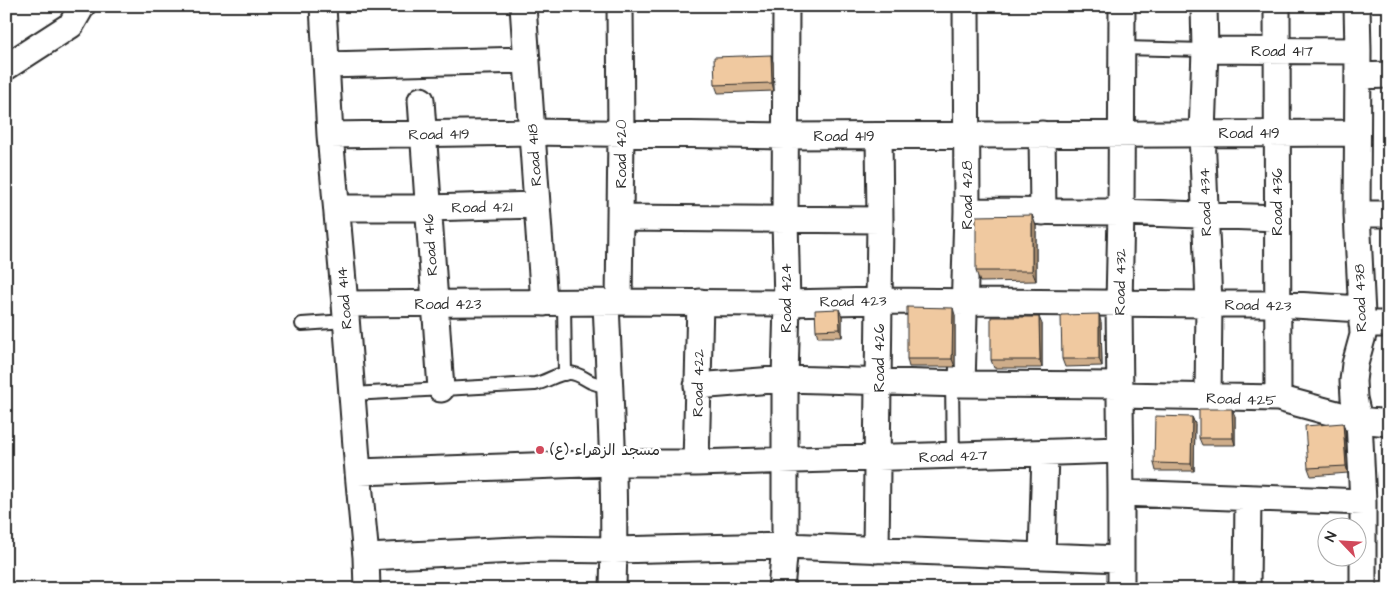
<svg xmlns="http://www.w3.org/2000/svg" width="1395" height="595" font-family="'Architects Daughter','Playpen Sans Arabic',sans-serif">
<style>
.lines{fill:none;stroke-linecap:round;stroke-linejoin:round}
.service-casing{stroke:#2b2b2b;stroke-width:16}
.minor-casing{stroke:#2b2b2b;stroke-width:29}
.service{stroke:#fff;stroke-width:12}
.minor{stroke:#fff;stroke-width:25}
.wall{fill:#cead8a;stroke:#2b2b2b}
.shaded-wall{fill:#a88d70;stroke:#2b2b2b}
.building{fill:#f0c9a0;stroke:#2b2b2b}
.poi-dot{fill:#d1495b;stroke:#fff;stroke-width:2}
.labels{text-anchor:middle;stroke-width:5;stroke-linejoin:round;paint-order:stroke}
.street-label{font-size:15px;fill:#2b2b2b;stroke:#fff}
.poi-label{font-size:15px;fill:#2b2b2b;stroke:#fff;text-anchor:start}
</style>
<rect width="100%" height="100%" fill="#fff"/>
<filter id="ink" filterUnits="userSpaceOnUse"><feTurbulence type="fractalNoise" baseFrequency=".02" numOctaves="2"/><feDisplacementMap in="SourceGraphic" scale="10" xChannelSelector="R" yChannelSelector="G"/><feConvolveMatrix kernelMatrix="1 2 1 2 8 2 1 2 1" color-interpolation-filters="sRGB"/></filter>
<g filter="url(#ink)">
<g class="lines">
<g class="service-casing">
<path id="service" d="M1122 48 1205 50
M564 303 565 374
M302 324 346 321
M952 383 953 456
M352 394 535 384C547 382 557 373 569 373 578 373 583 378 591 382 597 384 603 386 610 387"/>
</g>
<g class="minor-casing">
<path id="minor" d="M323 6 330 135 345 304 358 472 366 557 367 589
M523 6 544 303
M1204 6 1205 50 1202 133 1209 304 1208 398
M1277 6 1278 398
M1357 6 1358 51 1357 214 1363 335 1355 364 1353 381 1354 398 1359 420 1363 502V589
M1205 50 1358 51
M326 65 527 60
M6 67 71 25 82 6
M1358 76 1389 75
M421 100 441 389
M1042 134 1043 212
M330 135 532 132 785 136 1357 133
M337 208H428L537 205
M967 211 1121 212 1277 218
M1357 214H1389
M620 218 880 220
M619 302 621 133 620 6
M606 303C610 398 616 493 613 589
M345 304 619 302 787 303 879 301 1209 304H1278L1361 309
M1362 324H1389
M962 384 967 211 966 6
M697 386 785 379 962 384 1120 385
M1120 395 1278 398 1359 420 1389 423
M696 463 700 302
M358 472 613 463H696L1121 450
M1121 493 1363 502
M876 550 880 220 879 136
M1042 556 1045 453
M366 557 538 549 614 550 785 546 1121 559
M781 589 785 546V379L787 303 785 220 786 6
M1121 589V493L1119 303 1121 212 1122 6
M1247 589 1248 498"/>
</g>
<use href="#service" class="service"/>
<use href="#minor" class="minor"/>
</g>
<path class="wall" d="M771 55 773 62 774 91 718 93 715 85Z
M1032 215 1036 226V281L980 282 976 271Z
M955 315V367H909L907 359Z
M842 316V337H818L816 330Z
M1101 322 1102 366 1065 367 1062 359Z
M1042 324V368H994L991 360Z
M1235 416V445H1202L1199 438Z
M1192 417 1195 424 1194 471H1156L1154 463Z
M1343 423 1345 430 1348 473 1311 476 1308 468Z"/>
<path class="shaded-wall" d="M771 55 773 62 774 91 772 83Z
M1032 215 1036 226V281L1032 271Z
M953 308 955 315V367L952 359Z
M839 309 842 316V337L840 329Z
M1099 314 1101 322 1102 366 1099 359Z
M1039 317 1042 324V368L1040 360Z
M1232 409 1235 416V445L1233 438Z
M1192 417 1195 424 1194 471 1191 464Z
M1343 423 1345 430 1348 473 1346 466Z"/>
<path class="building" d="M771 55 772 83 715 85 714 57Z
M1032 215V271H976V216Z
M907 307 953 308 952 359H907Z
M839 309 840 329 816 330 815 310Z
M1099 314V359H1062L1061 315Z
M991 317H1039L1040 360H991Z
M1199 409H1232L1233 438H1199Z
M1155 416 1192 417 1191 464 1154 463Z
M1343 423 1346 466 1308 468 1305 426Z"/>
</g>
<circle class="poi-dot" cx="540" cy="450" r="5"/>
<g class="labels">
<g class="street-label">
<text x="1282" y="56">Road 417</text>
<text x="1249" y="138">Road 419</text>
<text transform="translate(439 134) rotate(-1)" y="5">Road 419</text>
<text x="844" y="141">Road 419</text>
<text transform="translate(621 154) rotate(-90)" y="5">Road 420</text>
<text transform="translate(534 155) rotate(-94)" y="5">Road 418</text>
<text transform="translate(967 195) rotate(-90)" y="5">Road 428</text>
<text transform="translate(1205 202) rotate(-92)" y="5">Road 434</text>
<text transform="translate(1277 202) rotate(-90)" y="5">Road 436</text>
<text transform="translate(482 207) rotate(-1)" y="5">Road 421</text>
<text transform="translate(430 245) rotate(-94)" y="5">Road 416</text>
<text transform="translate(1120 282) rotate(-89)" y="5">Road 432</text>
<text transform="translate(344 298) rotate(-95)" y="5">Road 414</text>
<text transform="translate(786 298) rotate(-90)" y="5">Road 424</text>
<text transform="translate(1360 298) rotate(-92)" y="5">Road 438</text>
<text transform="translate(853 301) rotate(-1)" y="5">Road 423</text>
<text x="448" y="309">Road 423</text>
<text transform="translate(1258 305) rotate(1)" y="5">Road 423</text>
<text transform="translate(879 358) rotate(-90)" y="5">Road 426</text>
<text transform="translate(698 383) rotate(-89)" y="5">Road 422</text>
<text transform="translate(1241 399) rotate(2)" y="5">Road 425</text>
<text transform="translate(953 456) rotate(-2)" y="5">Road 427</text>
</g>
<g class="poi-label">
<text x="550" y="455">مسجد الزهراء (ع)</text>
</g>
</g>
<rect width="1395" height="595" fill="none" stroke="#fff" stroke-width="25"/>
<rect x="12" y="12" width="1370" height="570" fill="none" stroke="#2b2b2b" stroke-width="2" filter="url(#ink)"/>
<g transform="translate(1342 542) rotate(295)"><circle r="24" fill="#ffffff" stroke="#aaaaaa"/>
<path d="M0-4L9 19L0 12L-9 19Z" fill="#d1495b"/>
<text y="-8" font-size="14" font-weight="bold" text-anchor="middle" fill="#2b2b2b">N</text>
</g>
</svg>
